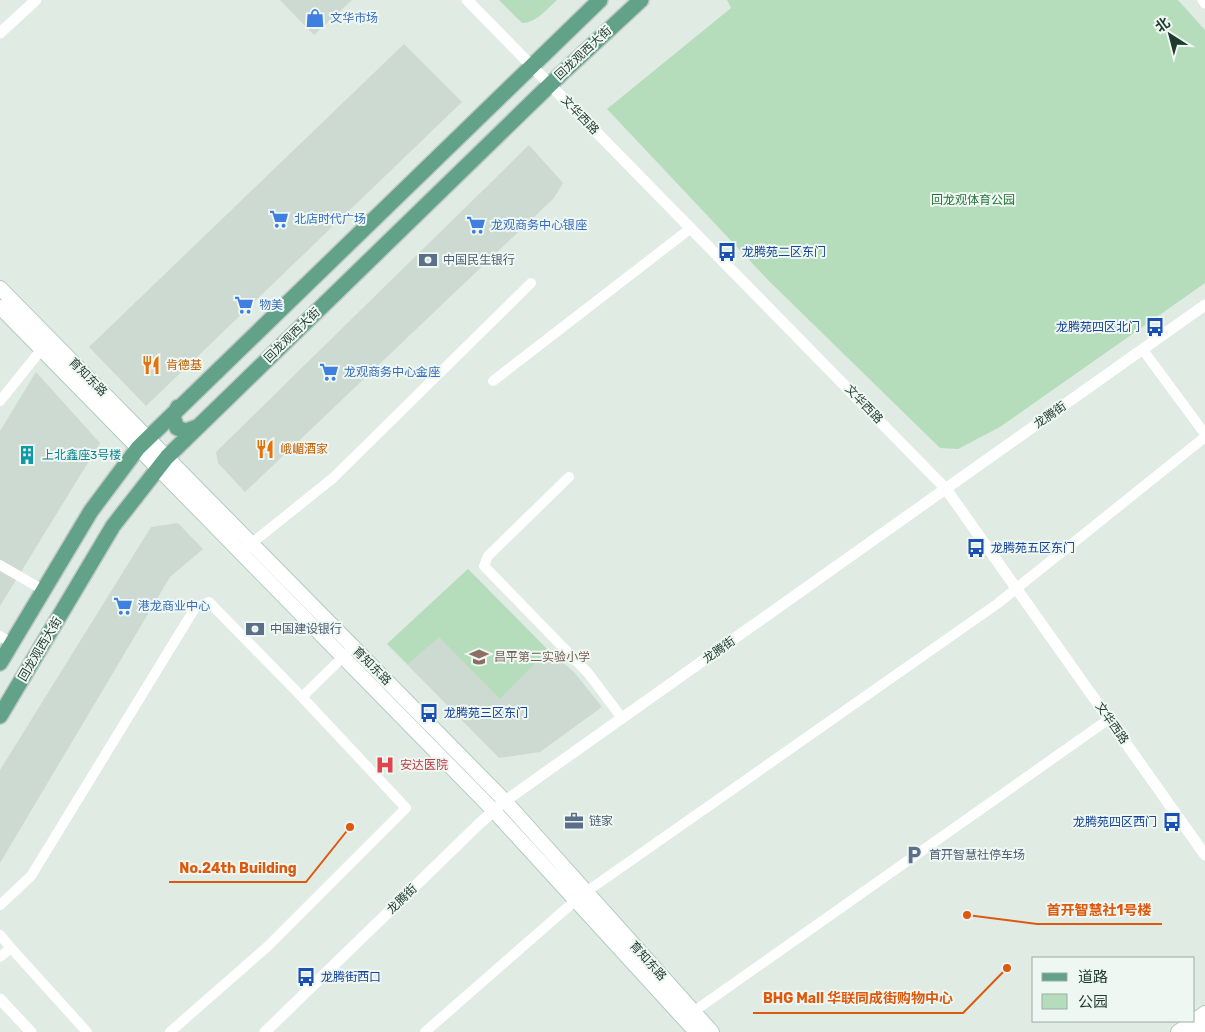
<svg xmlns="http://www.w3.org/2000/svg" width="1205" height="1032" font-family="Rubik,'Noto Sans SC',sans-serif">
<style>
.built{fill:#cddad2}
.green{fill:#b6ddbb}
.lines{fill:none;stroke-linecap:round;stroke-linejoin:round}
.secondary-casing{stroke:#b2cbbe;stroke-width:16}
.primary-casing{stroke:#c0c8c5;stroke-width:18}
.minor{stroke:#fff;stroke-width:10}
.tertiary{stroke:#fff;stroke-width:11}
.secondary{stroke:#fff;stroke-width:14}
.primary{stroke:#62a288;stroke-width:15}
.labels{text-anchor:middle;stroke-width:4;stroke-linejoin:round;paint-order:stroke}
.shop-label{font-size:12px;fill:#366cbe;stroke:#eff7f2;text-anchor:start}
.street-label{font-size:12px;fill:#1f3b2f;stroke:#eff7f2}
.park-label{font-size:12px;fill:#29733a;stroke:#eff7f2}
.transit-label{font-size:12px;fill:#164399;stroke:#eff7f2;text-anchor:start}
.service-label{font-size:12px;fill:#4e5e75;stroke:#eff7f2;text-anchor:start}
.food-label{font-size:12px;fill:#c56008;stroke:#eff7f2;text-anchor:start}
.culture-label{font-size:12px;fill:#0d838f;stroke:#eff7f2;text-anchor:start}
.education-label{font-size:12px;fill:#785e54;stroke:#eff7f2;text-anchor:start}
.health-label{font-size:12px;fill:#be3a42;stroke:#eff7f2;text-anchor:start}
.leader{fill:none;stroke:#de580e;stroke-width:2}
.callout-dot{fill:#de580e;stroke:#eff7f2;stroke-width:2}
.callout-label{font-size:14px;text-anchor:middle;font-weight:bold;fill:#de580e;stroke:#eff7f2;stroke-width:4;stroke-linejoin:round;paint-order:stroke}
</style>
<rect width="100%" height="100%" fill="#dfebe3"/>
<path class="built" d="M280 0H352L314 35Z
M404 44 462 102 146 406 89 347Z
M529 145 563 183 554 198 245 492 218 463 216 452Z
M36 372 100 443 0 606V431Z
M178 523 203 549 170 577 0 863V770L151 527Z
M468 569 548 650 574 672 602 707 540 752 499 758 387 644Z"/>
<path class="green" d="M499 0H557C546 10 536 23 522 23Z
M727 0H1178L1205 30V283L1000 427 958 449 940 448 769 281 607 109 731 8Z
M468 569 548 650 500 699 439 637 408 664 387 644Z"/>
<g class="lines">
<g class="secondary-casing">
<path id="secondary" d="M0 288 505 801 712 1032
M0 307 494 811 696 1032
M1178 1032 1205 1013
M1194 1032 1205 1025"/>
</g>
<g class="primary-casing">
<path id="primary" d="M178 407 173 417 177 428 186 431 197 427
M0 663 91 511 138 448 600 0
M0 716 113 526 167 457 560 75 641 0"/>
</g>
<path class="minor" d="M1143 350 1205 434
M493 381 691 228
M0 401 45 345
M569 477 488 556 484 566 588 673 622 718
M247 547 333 478 531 283
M0 565 43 590
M0 636 12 643
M586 892 997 604 1205 437
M0 905 31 876 195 608 209 602 302 697
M0 935 11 948
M0 957 11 948 87 1032
M693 1012 1109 719
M170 1032 268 946 406 808 302 697 347 653
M425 1032 576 900"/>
<path class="tertiary" d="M467 0 946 489 1205 855
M1203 0 1205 3
M0 33 36 0
M0 999 31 1032
M265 1032 480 823 505 801 1205 305"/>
<use href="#secondary" class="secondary"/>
<use href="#primary" class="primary"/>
</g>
<defs>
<g id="shop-bare" transform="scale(1.5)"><path d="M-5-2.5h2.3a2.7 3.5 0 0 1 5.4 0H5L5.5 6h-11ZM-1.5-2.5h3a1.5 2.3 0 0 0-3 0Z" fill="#3f7fe0" stroke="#eff7f2" stroke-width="2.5" paint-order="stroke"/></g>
<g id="supermarket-bare" transform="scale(1.5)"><path d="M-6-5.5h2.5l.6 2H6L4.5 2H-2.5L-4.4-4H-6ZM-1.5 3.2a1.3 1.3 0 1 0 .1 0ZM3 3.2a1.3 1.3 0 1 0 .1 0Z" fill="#3f7fe0" stroke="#eff7f2" stroke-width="2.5" paint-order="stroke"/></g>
<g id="bus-bare" transform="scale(1.5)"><path d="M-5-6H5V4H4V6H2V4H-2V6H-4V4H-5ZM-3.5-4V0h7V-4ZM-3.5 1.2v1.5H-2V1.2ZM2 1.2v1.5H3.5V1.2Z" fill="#1a4fb4" stroke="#eff7f2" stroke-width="2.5" paint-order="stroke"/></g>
<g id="bank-bare" transform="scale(1.5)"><path d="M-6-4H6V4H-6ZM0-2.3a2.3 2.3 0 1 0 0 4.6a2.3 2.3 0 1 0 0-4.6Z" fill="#5c6f8a" stroke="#eff7f2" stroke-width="2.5" paint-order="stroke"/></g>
<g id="restaurant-bare" transform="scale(1.5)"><path d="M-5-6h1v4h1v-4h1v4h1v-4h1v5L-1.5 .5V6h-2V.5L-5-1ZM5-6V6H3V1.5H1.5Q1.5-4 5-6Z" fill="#e8710a" stroke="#eff7f2" stroke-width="2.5" paint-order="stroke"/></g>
<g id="building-bare" transform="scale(1.5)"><path d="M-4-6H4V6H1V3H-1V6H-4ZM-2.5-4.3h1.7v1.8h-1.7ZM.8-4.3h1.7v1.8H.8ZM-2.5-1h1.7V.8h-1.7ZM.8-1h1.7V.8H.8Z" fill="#0f9aa8" stroke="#eff7f2" stroke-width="2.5" paint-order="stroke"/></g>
<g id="school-bare" transform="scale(1.5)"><path d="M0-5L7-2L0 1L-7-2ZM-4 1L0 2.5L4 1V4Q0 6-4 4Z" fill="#8d6e63" stroke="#eff7f2" stroke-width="2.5" paint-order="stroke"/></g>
<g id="hospital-bare" transform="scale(1.5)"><path d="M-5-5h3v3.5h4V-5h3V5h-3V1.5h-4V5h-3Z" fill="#e0444e" stroke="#eff7f2" stroke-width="2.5" paint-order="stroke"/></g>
<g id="office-bare" transform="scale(1.5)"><path d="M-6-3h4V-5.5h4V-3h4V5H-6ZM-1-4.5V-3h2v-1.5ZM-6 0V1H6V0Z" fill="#5c6f8a" stroke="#eff7f2" stroke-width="2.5" paint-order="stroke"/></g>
<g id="parking-bare" transform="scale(1.5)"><path d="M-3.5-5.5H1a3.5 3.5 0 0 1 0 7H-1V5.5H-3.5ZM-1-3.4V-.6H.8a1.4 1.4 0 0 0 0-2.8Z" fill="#5c6f8a" stroke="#eff7f2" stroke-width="2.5" paint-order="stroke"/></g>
</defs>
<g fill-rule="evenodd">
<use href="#shop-bare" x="315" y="18"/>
<use href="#supermarket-bare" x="279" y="219"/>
<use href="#supermarket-bare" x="476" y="225"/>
<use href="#bus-bare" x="727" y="252"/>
<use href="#bank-bare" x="428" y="260"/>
<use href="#supermarket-bare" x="244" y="305"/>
<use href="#bus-bare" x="1155" y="327"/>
<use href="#restaurant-bare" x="151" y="365"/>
<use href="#supermarket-bare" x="329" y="372"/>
<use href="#restaurant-bare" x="265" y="449"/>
<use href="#building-bare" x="27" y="455"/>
<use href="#bus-bare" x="976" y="548"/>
<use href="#supermarket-bare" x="123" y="606"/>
<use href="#bank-bare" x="255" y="629"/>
<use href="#school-bare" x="479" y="657"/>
<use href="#bus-bare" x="429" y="713"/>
<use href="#hospital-bare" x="385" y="765"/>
<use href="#office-bare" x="574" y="821"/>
<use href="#bus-bare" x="1172" y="822"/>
<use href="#parking-bare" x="914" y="855"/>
<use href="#bus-bare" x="306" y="977"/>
</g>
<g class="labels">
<g class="shop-label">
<text x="330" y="22">文华市场</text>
<text x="294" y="223">北店时代广场</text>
<text x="491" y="229">龙观商务中心银座</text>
<text x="259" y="309">物美</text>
<text x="344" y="376">龙观商务中心金座</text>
<text x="138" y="610">港龙商业中心</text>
</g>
<g class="street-label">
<text transform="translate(583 53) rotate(-43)" y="4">回龙观西大街</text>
<text transform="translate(580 115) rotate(46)" y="4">文华西路</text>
<text transform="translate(292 335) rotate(-44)" y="4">回龙观西大街</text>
<text transform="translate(88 377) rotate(45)" y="4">育知东路</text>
<text transform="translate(864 404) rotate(46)" y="4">文华西路</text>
<text transform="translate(1050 415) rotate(-35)" y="4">龙腾街</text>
<text transform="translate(40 649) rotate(-59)" y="4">回龙观西大街</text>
<text transform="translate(719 650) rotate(-35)" y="4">龙腾街</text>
<text transform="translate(372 666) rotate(45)" y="4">育知东路</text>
<text transform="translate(1112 723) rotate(55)" y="4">文华西路</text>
<text transform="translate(402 899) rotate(-44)" y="4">龙腾街</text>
<text transform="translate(648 961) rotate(48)" y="4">育知东路</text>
</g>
<g class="park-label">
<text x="973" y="204">回龙观体育公园</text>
</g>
<g class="transit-label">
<text x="742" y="256">龙腾苑二区东门</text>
<text x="1140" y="331" text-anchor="end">龙腾苑四区北门</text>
<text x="991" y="552">龙腾苑五区东门</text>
<text x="444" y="717">龙腾苑三区东门</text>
<text x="1157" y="826" text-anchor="end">龙腾苑四区西门</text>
<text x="321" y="981">龙腾街西口</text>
</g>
<g class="service-label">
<text x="443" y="264">中国民生银行</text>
<text x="270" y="633">中国建设银行</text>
<text x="589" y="825">链家</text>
<text x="929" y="859">首开智慧社停车场</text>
</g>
<g class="food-label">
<text x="166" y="369">肯德基</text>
<text x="280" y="453">峨嵋酒家</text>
</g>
<g class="culture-label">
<text x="42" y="459">上北鑫座3号楼</text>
</g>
<g class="education-label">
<text x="494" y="661">昌平第二实验小学</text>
</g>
<g class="health-label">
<text x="400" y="769">安达医院</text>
</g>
</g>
<path class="leader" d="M350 827L306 882H169M967 915L1037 924H1162M1007 968L963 1013H753"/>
<g class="callout-dot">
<circle cx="350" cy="827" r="5"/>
<circle cx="967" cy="915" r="5"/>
<circle cx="1007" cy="968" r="5"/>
</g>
<g class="callout-label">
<text x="238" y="873">No.24th Building</text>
<text x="1099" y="915">首开智慧社1号楼</text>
<text x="858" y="1003">BHG Mall 华联同成街购物中心</text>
</g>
<rect x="1032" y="957" width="162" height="65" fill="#eff7f2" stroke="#9caca4"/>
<rect x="1042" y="973" width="25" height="8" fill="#62a288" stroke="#9caca4"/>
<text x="1078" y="982" font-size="15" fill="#1f3b2f">道路</text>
<rect x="1042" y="994" width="25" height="15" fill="#b6ddbb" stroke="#9caca4"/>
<text x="1078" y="1007" font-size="15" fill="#1f3b2f">公园</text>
<g transform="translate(1170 35) rotate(324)" stroke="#eff7f2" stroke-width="4" paint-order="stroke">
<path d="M0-4L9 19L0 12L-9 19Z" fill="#1f3b2f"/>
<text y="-8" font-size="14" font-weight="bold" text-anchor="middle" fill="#1f3b2f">北</text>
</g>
</svg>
